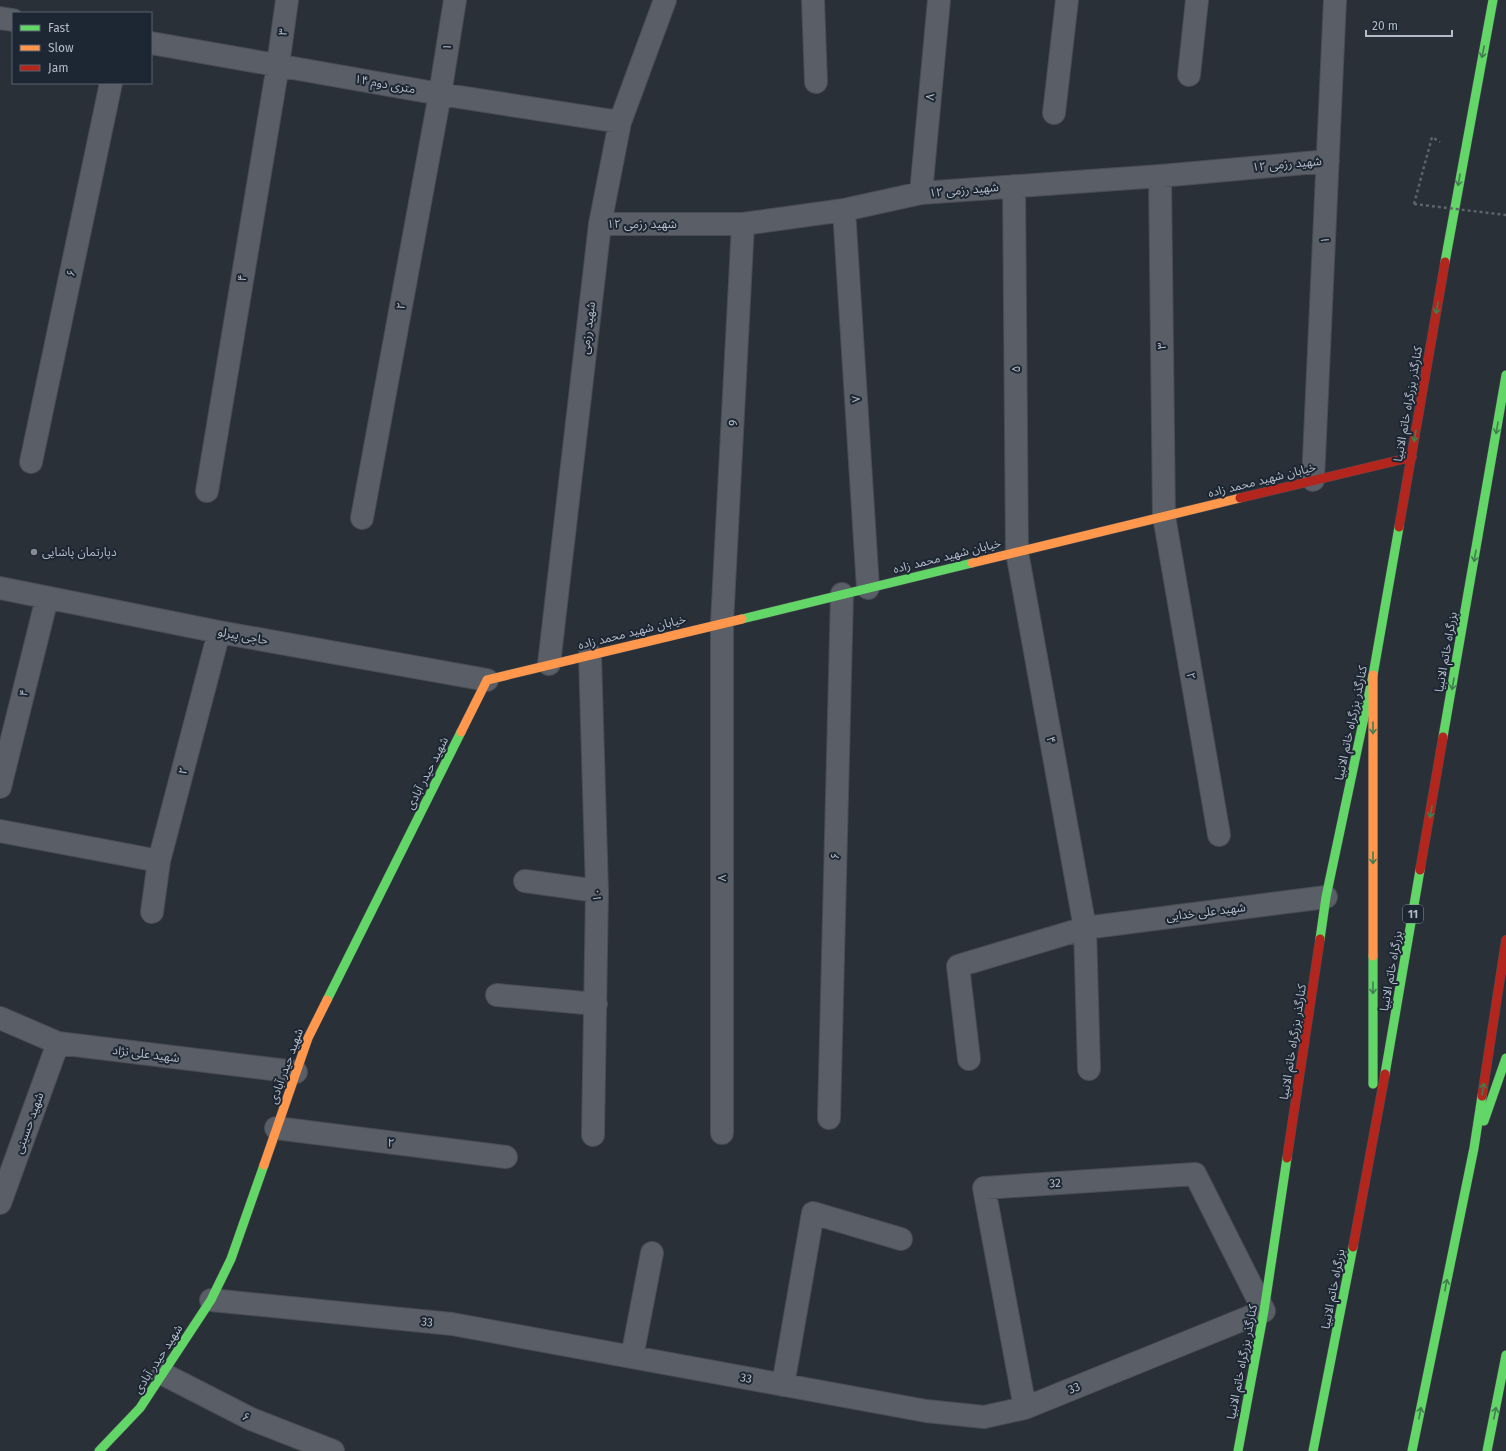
<svg xmlns="http://www.w3.org/2000/svg" width="1506" height="1451" font-family="'Fira Sans','Noto Sans Arabic',sans-serif">
<style>
.lines{fill:none;stroke-linecap:round;stroke-linejoin:round}
.street-casing{stroke:#484c53;stroke-width:24}
.fast-casing{stroke:#484c53;stroke-width:10}
.slow-casing{stroke:#484c53;stroke-width:10}
.jam-casing{stroke:#484c53;stroke-width:10}
.path{stroke:#5d636a;stroke-width:2.5;stroke-dasharray:3 3;stroke-linecap:butt}
.street{stroke:#5a5e66;stroke-width:22}
.fast{stroke:#63d668;stroke-width:9}
.slow{stroke:#ff974d;stroke-width:9}
.jam{stroke:#b3261e;stroke-width:9}
.path-bridge{stroke:#5d636a;stroke-width:2.5;stroke-dasharray:3 3;stroke-linecap:butt}
.oneway{stroke:#407e4e}
.poi-dot{fill:#848b96;stroke:#1d2633;stroke-width:1.5}
.labels{text-anchor:middle;stroke-width:4;stroke-linejoin:round;paint-order:stroke}
.shield{fill:#1d2633;stroke:#878f9c;stroke-width:1}
.shield-label{font-size:11px;font-weight:bold;fill:#b4bcc9}
.street-label{font-size:12px;fill:#b4bcc9;stroke:#1d2633}
.poi-label{font-size:12px;fill:#b4bcc9;stroke:#1d2633;text-anchor:start}
</style>
<rect width="100%" height="100%" fill="#2a3038"/>
<g class="lines">
<g class="street-casing">
<path id="street" d="M813 0 816 82
M0 18 13 20
M151 43 440 94 620 122
M1189 75 1197 0
M1054 113 1067 0
M1160 176 1164 516 1219 835
M1014 186 1017 552 1085 928 1089 1069
M921 193 939 0
M844 210 868 588
M600 224H743L844 210 921 193 1160 176 1328 161
M31 462 111 83
M1313 480 1335 0
M207 491 278 65 287 0
M362 518 440 94 455 0
M0 588 219 632 487 680
M590 655 597 891 593 1135
M549 664 600 224 620 122 665 0
M0 787 47 598
M0 831 159 861
M525 881 597 891
M152 912 159 861 219 632
M497 995 596 1004
M0 1018 58 1043 296 1072
M969 1059 958 966 1085 928 1326 897
M829 1118 842 594
M276 1128 506 1157
M722 1133V623L743 224
M0 1203 58 1043
M211 1300 452 1324 926 1411 984 1417 1025 1408 1264 1311 1195 1174 984 1188 1025 1408
M632 1357 652 1253
M163 1374 251 1419 333 1451
M783 1385 813 1213 901 1239"/>
</g>
<g class="fast-casing">
<path id="fast" d="M1445 262 1493 0
M742 619 972 563
M1443 737 1506 375
M1320 939 1326 897 1373 675 1399 527
M1373 956V1084
M327 1000 461 732
M1385 1074 1420 870
M1484 1121 1506 1058
M99 1451 140 1408 211 1300 231 1259 264 1165
M1238 1451 1264 1311 1287 1158
M1313 1451 1353 1247
M1412 1451 1474 1148 1482 1096
M1487 1451 1506 1355"/>
</g>
<g class="slow-casing">
<path id="slow" d="M972 563 1240 498
M1373 675V956
M461 732 487 680 742 619
M264 1165 308 1038 327 1000"/>
</g>
<g class="jam-casing">
<path id="jam" d="M1240 498 1412 457
M1399 527 1445 262
M1420 870 1443 737
M1482 1096 1506 940
M1287 1158 1320 939
M1353 1247 1385 1074"/>
</g>
<path class="path" d="M1414 204 1432 137 1440 142"/>
<use href="#street" class="street"/>
<use href="#fast" class="fast"/>
<use href="#slow" class="slow"/>
<use href="#jam" class="jam"/>
<path class="path-bridge" d="M1414 204 1506 215"/>
</g>
<defs><path id="oneway-shaft" d="M-6 0H5M1.5-3L5.5 0L1.5 3" fill="none" stroke-width="1.6" stroke-linecap="round" stroke-linejoin="round"/></defs>
<g class="oneway">
<use href="#oneway-shaft" transform="translate(1483 52) rotate(101)"/>
<use href="#oneway-shaft" transform="translate(1459 180) rotate(100)"/>
<use href="#oneway-shaft" transform="translate(1437 308) rotate(100)"/>
<use href="#oneway-shaft" transform="translate(1497 428) rotate(100)"/>
<use href="#oneway-shaft" transform="translate(1415 436) rotate(100)"/>
<use href="#oneway-shaft" transform="translate(1475 556) rotate(100)"/>
<use href="#oneway-shaft" transform="translate(1453 684) rotate(100)"/>
<use href="#oneway-shaft" transform="translate(1373 728) rotate(90)"/>
<use href="#oneway-shaft" transform="translate(1431 812) rotate(100)"/>
<use href="#oneway-shaft" transform="translate(1373 858) rotate(90)"/>
<use href="#oneway-shaft" transform="translate(1373 988) rotate(90)"/>
<use href="#oneway-shaft" transform="translate(1483 1089) rotate(-81)"/>
<use href="#oneway-shaft" transform="translate(1446 1285) rotate(-79)"/>
<use href="#oneway-shaft" transform="translate(1420 1413) rotate(-79)"/>
<use href="#oneway-shaft" transform="translate(1495 1413) rotate(-79)"/>
</g>
<circle class="poi-dot" cx="34" cy="552" r="4"/>
<g class="labels">
<rect class="shield" x="1403" y="905" width="20" height="18" rx="3"/>
<g class="shield-label">
<text x="1413" y="918">11</text>
</g>
<g class="street-label">
<text transform="translate(283 32) rotate(-82)" y="4">۳</text>
<text transform="translate(447 47) rotate(-81)" y="4">۱</text>
<text transform="translate(385 84) rotate(10)" y="4">۱۴ متری دوم</text>
<text transform="translate(930 97) rotate(-85)" y="4">۸</text>
<text transform="translate(1287 164) rotate(-5)" y="4">شهید رزمی ۱۲</text>
<text transform="translate(964 190) rotate(-5)" y="4">شهید رزمی ۱۲</text>
<text x="642" y="228">شهید رزمی ۱۲</text>
<text transform="translate(1325 240) rotate(-87)" y="4">۱</text>
<text transform="translate(71 273) rotate(-78)" y="4">۶</text>
<text transform="translate(242 278) rotate(-81)" y="4">۴</text>
<text transform="translate(401 306) rotate(-80)" y="4">۲</text>
<text transform="translate(588 328) rotate(-83)" y="4">شهید رزمی</text>
<text transform="translate(1162 346) rotate(-91)" y="4">۳</text>
<text transform="translate(1016 369) rotate(-90)" y="4">۵</text>
<text transform="translate(856 399) rotate(-94)" y="4">۷</text>
<text transform="translate(1408 404) rotate(-80)" y="4">کنارگذر بزرگراه خاتم الانبیا</text>
<text transform="translate(733 423) rotate(-87)" y="4">9</text>
<text transform="translate(1262 480) rotate(-14)" y="4">خیابان شهید محمد زاده</text>
<text transform="translate(947 556) rotate(-14)" y="4">خیابان شهید محمد زاده</text>
<text transform="translate(632 632) rotate(-14)" y="4">خیابان شهید محمد زاده</text>
<text transform="translate(243 636) rotate(10)" y="4">حاجی پیرلو</text>
<text transform="translate(1446 652) rotate(-80)" y="4">بزرگراه خاتم الانبیا</text>
<text transform="translate(1191 676) rotate(80)" y="4">۲</text>
<text transform="translate(24 693) rotate(-76)" y="4">۴</text>
<text transform="translate(1351 723) rotate(-78)" y="4">کنارگذر بزرگراه خاتم الانبیا</text>
<text transform="translate(1051 740) rotate(80)" y="4">۴</text>
<text transform="translate(183 771) rotate(-75)" y="4">۲</text>
<text transform="translate(427 773) rotate(-63)" y="4">شهید حیدر آبادی</text>
<text transform="translate(835 856) rotate(-89)" y="4">۶</text>
<text transform="translate(722 878) rotate(-90)" y="4">۸</text>
<text transform="translate(597 895) rotate(-90)" y="4">۱۰</text>
<text transform="translate(1206 912) rotate(-7)" y="4">شهید علی خدایی</text>
<text transform="translate(1391 971) rotate(-80)" y="4">بزرگراه خاتم الانبیا</text>
<text transform="translate(1293 1042) rotate(-81)" y="4">کنارگذر بزرگراه خاتم الانبیا</text>
<text transform="translate(146 1054) rotate(7)" y="4">شهید علی نژاد</text>
<text transform="translate(286 1066) rotate(-70)" y="4">شهید حیدر آبادی</text>
<text transform="translate(29 1123) rotate(-70)" y="4">شهید حسینی</text>
<text transform="translate(391 1143) rotate(7)" y="4">۲</text>
<text transform="translate(1055 1183) rotate(-4)" y="4">32</text>
<text transform="translate(1333 1289) rotate(-79)" y="4">بزرگراه خاتم الانبیا</text>
<text transform="translate(427 1322) rotate(6)" y="4">33</text>
<text transform="translate(158 1359) rotate(-57)" y="4">شهید حیدر آبادی</text>
<text transform="translate(1242 1362) rotate(-79)" y="4">کنارگذر بزرگراه خاتم الانبیا</text>
<text transform="translate(746 1378) rotate(10)" y="4">33</text>
<text transform="translate(1074 1388) rotate(-22)" y="4">33</text>
<text transform="translate(246 1417) rotate(26)" y="4">۶</text>
</g>
<g class="poi-label">
<text x="42" y="556">دپارتمان پاشایی</text>
</g>
</g>
<rect x="12" y="12" width="140" height="72" fill="#1d2633" stroke="#59626f"/>
<rect x="20" y="25" width="20" height="6" fill="#63d668" stroke="#59626f"/>
<text x="48" y="32" font-size="12" fill="#b4bcc9">Fast</text>
<rect x="20" y="45" width="20" height="6" fill="#ff974d" stroke="#59626f"/>
<text x="48" y="52" font-size="12" fill="#b4bcc9">Slow</text>
<rect x="20" y="65" width="20" height="6" fill="#b3261e" stroke="#59626f"/>
<text x="48" y="72" font-size="12" fill="#b4bcc9">Jam</text>
<path d="M1366 30v6h86v-6" fill="none" stroke="#b4bcc9" stroke-width="2"/>
<text x="1372" y="30" font-size="12" fill="#b4bcc9" stroke="#1d2633" stroke-width="3" paint-order="stroke">20 m</text>
</svg>
